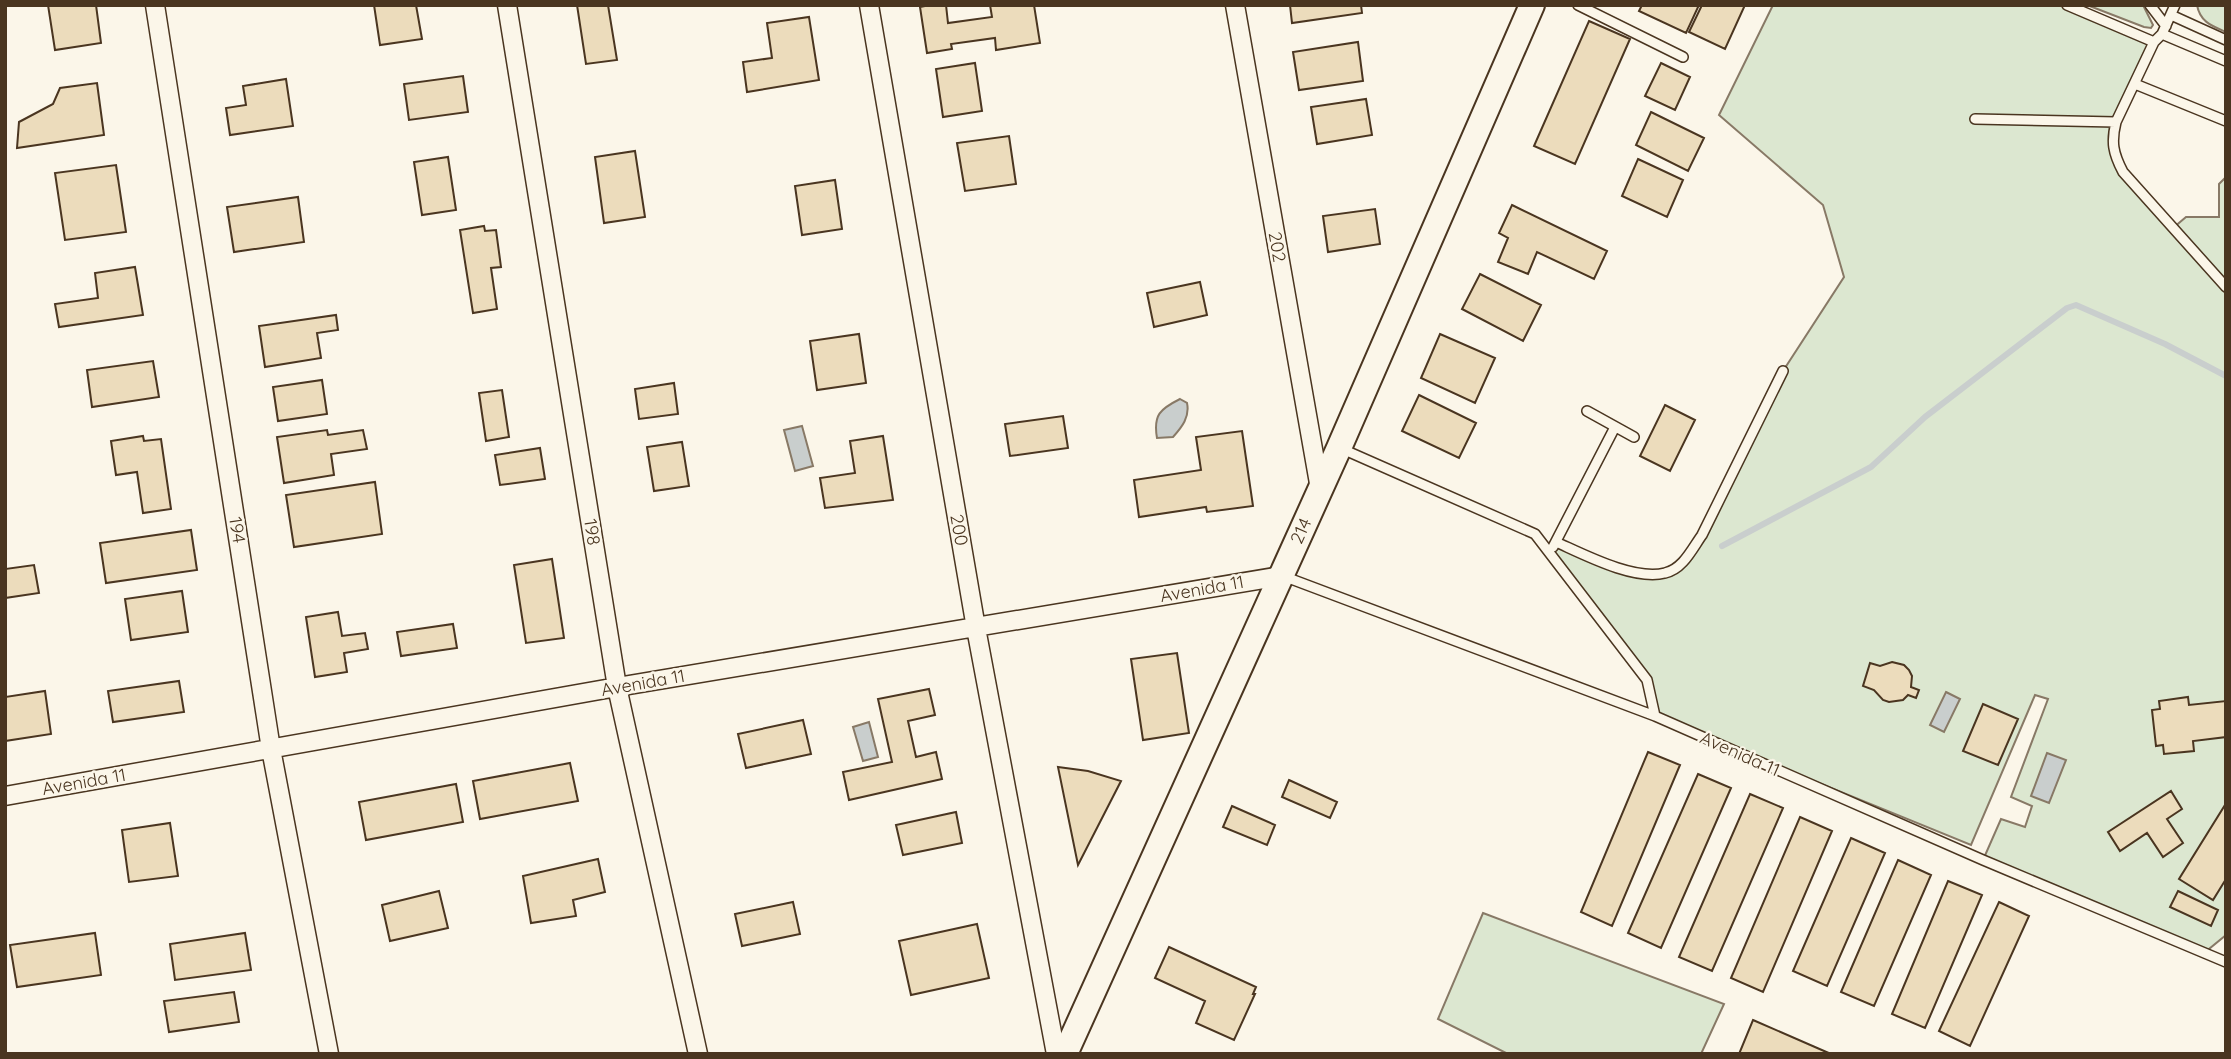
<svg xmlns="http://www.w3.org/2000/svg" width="2231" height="1059" font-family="Quicksand,sans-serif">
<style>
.green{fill:#dce7d0;stroke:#887966;stroke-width:2}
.water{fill:#c9cecd;stroke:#887966;stroke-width:2}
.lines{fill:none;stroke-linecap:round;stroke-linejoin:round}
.stream{stroke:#c9cecd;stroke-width:6}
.building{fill:#ecdcbc;stroke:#4a3520;stroke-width:2}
.lane-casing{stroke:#4a3520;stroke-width:12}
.street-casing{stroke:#4a3520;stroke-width:21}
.secondary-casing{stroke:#4a3520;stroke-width:28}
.lane{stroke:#fbf6e9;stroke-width:9}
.street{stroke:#fbf6e9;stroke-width:18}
.secondary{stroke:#fbf6e9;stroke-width:24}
.labels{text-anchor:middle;stroke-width:5;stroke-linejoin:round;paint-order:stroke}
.street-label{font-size:18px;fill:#4a3520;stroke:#fbf6e9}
</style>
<rect width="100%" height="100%" fill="#fbf6e9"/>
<path class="green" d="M1773 5H2065L2154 42 2116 122 2114 154 2173 228 2186 217H2219V184L2226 177V935L2204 953 1983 860 2001 819 2025 827 2032 806 2011 797 2048 699 2035 695 1971 845 1655 716 1647 680 1551 551 1556 542 1624 569 1665 573 1686 558 1783 371 1844 277 1823 205 1719 115Z
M2087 5H2143L2153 25 2151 28 2144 27Z
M2197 5H2226V32C2212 26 2200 22 2197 5Z
M1483 913 1724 1004 1701 1054H1508L1438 1019Z"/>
<path class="water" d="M1180 399 1187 403C1190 417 1182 427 1173 437L1157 438C1153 415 1160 409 1180 399Z
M802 426 813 466 795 471 784 430Z
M1946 692 1960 699 1944 732 1930 725Z
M869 722 878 757 863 761 853 727Z
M2047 753 2066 760 2049 803 2031 796Z"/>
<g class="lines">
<path class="stream" d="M1722 546 1871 467 1925 417 2067 308 2076 305 2165 344 2226 376"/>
</g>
<path class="building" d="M48 5H96L101 43 55 50Z
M374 5H416L422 39 380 45Z
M577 5H608L617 60 586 64Z
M930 5H946L948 23 992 17 990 5H1034L1040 43 996 50 995 38 951 44 952 49 927 53 920 7Z
M1290 5H1361L1362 13 1292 23Z
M1642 5H1699L1686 33 1639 11Z
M1702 5H1745L1725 49 1689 32Z
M809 17 819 80 747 92 743 62 772 58 767 23Z
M1589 21 1630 39 1575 164 1534 146Z
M1358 42 1363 81 1299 90 1293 52Z
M975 63 982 111 943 117 936 69Z
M1661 63 1690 77 1675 110 1645 96Z
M463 76 468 112 409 120 404 84Z
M286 79 293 126 230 135 226 108 246 105 243 86Z
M97 83 104 135 17 148 19 122 53 104 60 88Z
M1366 99 1372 135 1317 144 1311 107Z
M1651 112 1704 138 1688 171 1636 145Z
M1009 136 1016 184 965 191 957 143Z
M635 151 645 217 604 223 595 157Z
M448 157 456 210 422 215 414 162Z
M1638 159 1683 180 1667 217 1622 196Z
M116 165 126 232 65 240 55 173Z
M835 180 842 229 802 235 795 186Z
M298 197 304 242 234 252 227 207Z
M1512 205 1607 251 1594 279 1537 252 1528 274 1498 262 1508 238 1499 233Z
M1375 209 1380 244 1328 252 1323 216Z
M484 226 485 231 496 230 501 267 491 268 497 309 473 313 460 230Z
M135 267 143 315 59 327 55 304 98 298 95 273Z
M1480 274 1541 305 1523 341 1462 309Z
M1200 282 1207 315 1154 327 1147 293Z
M336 315 338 330 317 333 321 358 265 367 259 326Z
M859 334 866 383 817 390 810 341Z
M1440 334 1495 358 1475 403 1421 378Z
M153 361 159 397 92 407 87 370Z
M322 380 327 414 278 421 273 387Z
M674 383 678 414 639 419 635 389Z
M502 390 509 437 486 441 479 393Z
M1419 395 1476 423 1459 458 1402 431Z
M1665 405 1695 420 1670 471 1640 456Z
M1063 416 1068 448 1010 456 1005 424Z
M327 430 328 435 363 430 367 449 331 454 334 475 284 483 277 437Z
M1242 431 1253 506 1207 512 1206 507 1139 517 1134 480 1201 470 1196 437Z
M143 436 144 441 161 439 171 509 143 513 137 472 116 475 111 441Z
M883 436 893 500 825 508 820 478 855 473 850 441Z
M682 442 689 486 654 491 647 447Z
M540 448 545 479 500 485 495 455Z
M375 482 382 534 294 547 286 495Z
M191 530 197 570 106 583 100 543Z
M552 559 564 638 526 643 514 565Z
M34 565 39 593 5 598V569Z
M182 591 188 632 131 640 125 599Z
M338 612 342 636 365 633 368 649 344 653 347 672 315 677 306 617Z
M453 624 457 648 401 656 397 632Z
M1177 653 1189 733 1143 740 1131 659Z
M1892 662 1904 665 1909 670 1912 676 1911 687 1919 690 1916 698 1908 695 1903 700 1889 702 1883 700 1874 690 1863 686 1870 663 1880 666Z
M179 681 184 712 113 722 108 691Z
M929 689 935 715 908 721 916 757 936 752 942 779 849 800 843 772 892 762 878 699Z
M45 691 51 734 5 741V697Z
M2188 697 2189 705 2226 701V737L2193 741 2194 751 2164 754 2163 745 2156 746 2152 710 2160 709 2159 701Z
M1983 704 2018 719 1998 765 1963 751Z
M803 720 811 754 746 768 738 734Z
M1648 752 1680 765 1612 926 1581 912Z
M570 763 578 801 480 819 473 781Z
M1058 767 1088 771 1121 781 1078 865Z
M1698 774 1731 788 1661 948 1628 933Z
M1289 780 1337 802 1330 818 1282 797Z
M456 784 463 822 366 840 359 802Z
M2171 791 2182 809 2167 819 2183 843 2163 857 2147 833 2120 851 2108 832Z
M1750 794 1783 808 1712 971 1679 957Z
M2225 805 2226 879 2213 900 2179 879Z
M1232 806 1275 825 1267 845 1223 827Z
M956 812 962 843 903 855 896 825Z
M1800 817 1832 831 1763 992 1731 978Z
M170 823 178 876 129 882 122 830Z
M1851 838 1885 853 1827 986 1793 971Z
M598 859 605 892 573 900 576 916 531 923 523 876Z
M1898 860 1931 875 1874 1006 1841 992Z
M1948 881 1982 895 1925 1028 1892 1014Z
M439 891 448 928 390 941 382 905Z
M2178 891 2218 910 2211 926 2170 907Z
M793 902 800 934 742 946 735 914Z
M1999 902 2029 916 1970 1046 1939 1031Z
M977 924 989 978 911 995 899 941Z
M95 933 101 975 17 987 10 945Z
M245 933 251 970 175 980 170 944Z
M1169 947 1256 987 1253 994H1255L1234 1040 1196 1023 1205 1001 1155 978Z
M234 992 239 1022 169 1032 164 1001Z
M1753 1020 1831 1054H1739Z"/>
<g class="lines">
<g class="lane-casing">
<path id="lane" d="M1578 5 1683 57
M2067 5 2154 42
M2150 5 2166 26
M2171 15 2226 40
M2162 34 2226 61
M2135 84 2226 121
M1975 119 2116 122 2154 42 2162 34 2175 5
M2116 122C2111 142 2113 153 2123 172L2226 287
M1587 411 1634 437
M1340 448 1535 534 1647 680 1655 716 1983 860 2226 962
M1556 542C1583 554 1634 581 1665 573 1683 569 1692 549 1702 535L1783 371
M1553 547 1615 427
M1283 576 1655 716"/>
</g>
<g class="street-casing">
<path id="street" d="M155 5 271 749 329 1054
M507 5 617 687 698 1054
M869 5 976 628 1056 1054
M1235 5 1320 489
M5 796 617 687 1281 576"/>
</g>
<g class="secondary-casing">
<path id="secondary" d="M1065 1054 1339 448 1532 5"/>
</g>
<use href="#lane" class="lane"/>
<use href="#street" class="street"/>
<use href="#secondary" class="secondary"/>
</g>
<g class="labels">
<g class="street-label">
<text transform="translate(1277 247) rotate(80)" y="6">202</text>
<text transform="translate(237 530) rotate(81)" y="6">194</text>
<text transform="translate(959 530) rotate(80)" y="6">200</text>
<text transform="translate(1301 531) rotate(-66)" y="6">214</text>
<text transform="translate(592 532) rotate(81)" y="6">198</text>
<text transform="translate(1202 589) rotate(-10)" y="6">Avenida 11</text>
<text transform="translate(643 683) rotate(-10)" y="6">Avenida 11</text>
<text transform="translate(1740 754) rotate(24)" y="6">Avenida 11</text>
<text transform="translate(84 782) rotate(-10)" y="6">Avenida 11</text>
</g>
</g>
<rect width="2231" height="1059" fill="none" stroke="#4a3520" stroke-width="14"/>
</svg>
